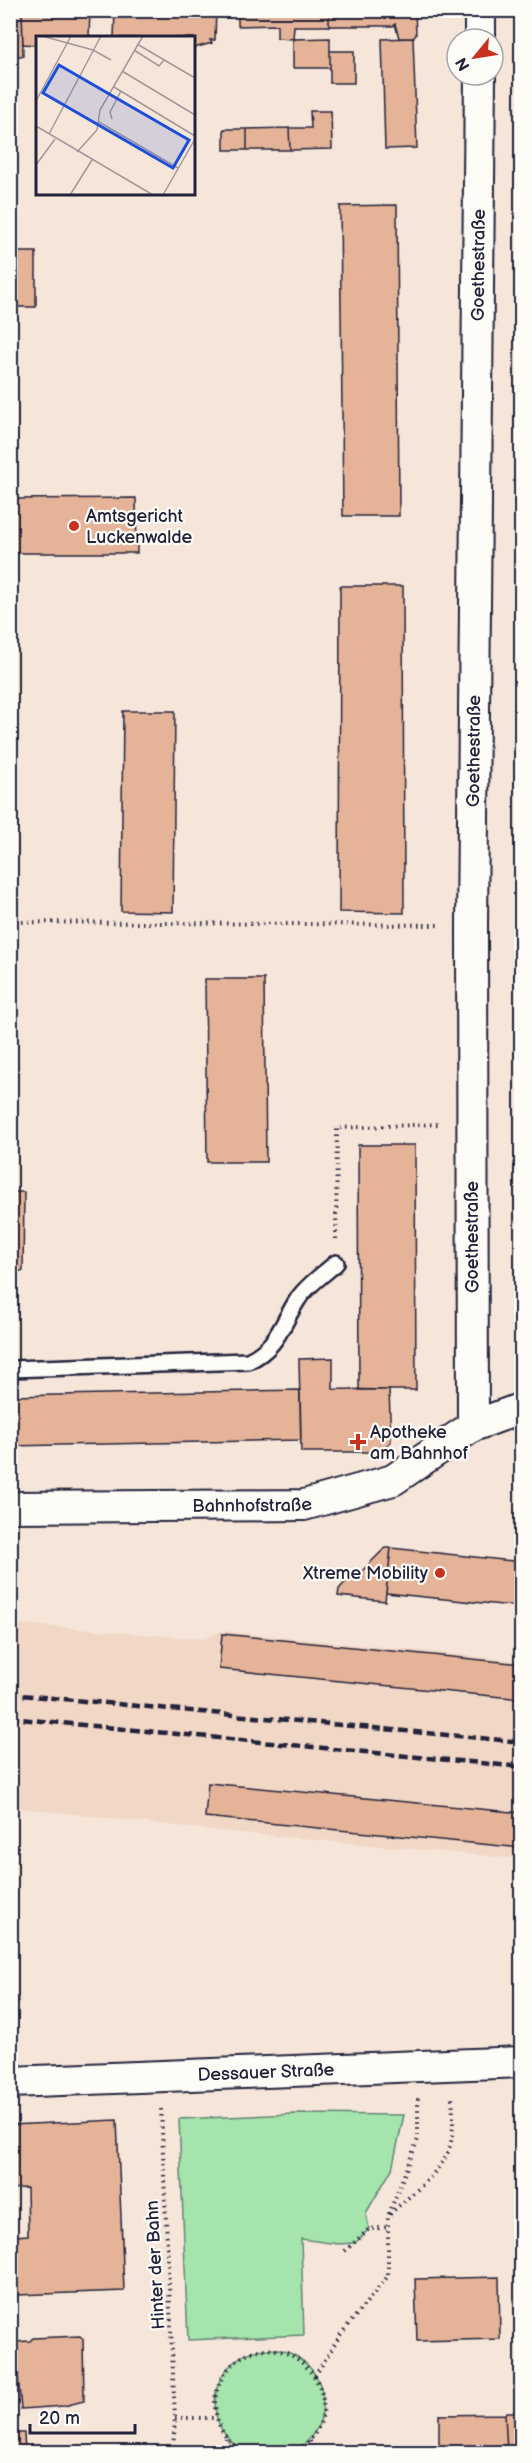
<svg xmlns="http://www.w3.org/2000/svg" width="532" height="2463" font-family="'Balsamiq Sans',sans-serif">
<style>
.built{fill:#f1d7c6}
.green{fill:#a5e4ac;stroke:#648374;stroke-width:1.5}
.building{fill:#e5b397;stroke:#22223b;stroke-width:1.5}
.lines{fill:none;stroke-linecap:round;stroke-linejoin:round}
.lane-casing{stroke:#22223b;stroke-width:20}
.street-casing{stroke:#22223b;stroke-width:34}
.path{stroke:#22223b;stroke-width:4;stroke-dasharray:1.5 4.5;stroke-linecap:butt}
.lane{stroke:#fdfcf7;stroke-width:15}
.street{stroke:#fdfcf7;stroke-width:30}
.rail{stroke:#22223b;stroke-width:4.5;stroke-dasharray:9 4.5;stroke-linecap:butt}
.poi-dot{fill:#c8321e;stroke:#fdfcf7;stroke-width:2}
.labels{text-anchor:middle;stroke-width:4.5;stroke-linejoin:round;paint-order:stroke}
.street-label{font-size:18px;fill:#22223b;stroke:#fdfcf7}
.poi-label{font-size:18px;fill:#22223b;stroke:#fdfcf7;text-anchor:start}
.inset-road{fill:none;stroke:#a1989a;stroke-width:1.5}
.view{fill:#1d4ed8;fill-opacity:0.15;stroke:#1d4ed8;stroke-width:3}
.inset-edge{fill:none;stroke:#22223b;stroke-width:3}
</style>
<rect width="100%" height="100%" fill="#f6e6da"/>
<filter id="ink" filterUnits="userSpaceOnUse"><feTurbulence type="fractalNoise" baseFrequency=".0167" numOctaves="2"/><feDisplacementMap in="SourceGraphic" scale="12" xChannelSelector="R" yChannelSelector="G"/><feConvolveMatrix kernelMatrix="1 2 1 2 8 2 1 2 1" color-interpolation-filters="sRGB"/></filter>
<g filter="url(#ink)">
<path class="built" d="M10 1623 204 1639 221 1631 521 1661V1859L210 1830 11 1807Z"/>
<path class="green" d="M295 2114 404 2115 392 2169 366 2213 369 2229 355 2243 338 2244 301 2239 304 2335 188 2340 179 2119Z
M215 2403a54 54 0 1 1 108 0a54 54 0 1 1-108 0Z"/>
<path class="building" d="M10 10H22L23 56H10Z
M22 10H90L89 38H38V45L23 44Z
M115 10H216L215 40H210L212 43 194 48V38H114Z
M238 10H329V26H294L293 39 277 38V25L238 26Z
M329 10H415L416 35 413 38H399L395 24 393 26H329Z
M330 38V68H293V39Z
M413 38 417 148 385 149 382 39Z
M330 51H354V83H330Z
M310 111H331L332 149 290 150 289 128H311Z
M289 128 290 150H247V129Z
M224 129H247V150H224Z
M397 205 399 516H343L340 206Z
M10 252H36V307H10Z
M11 327 12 462H10Z
M136 498 137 553H10V499Z
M340 586H403L404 913 339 912Z
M123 711H175L173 912 121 911Z
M205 979H264L266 1162H207Z
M358 1145H415L416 1390H359Z
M10 1192H24L23 1271H10Z
M333 1358V1389L389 1390 391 1442 378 1452H301L299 1359Z
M300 1390 301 1440 10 1446V1396Z
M385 1548H391L385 1601 338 1596 339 1589 349 1578 354 1579Z
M391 1548 522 1562V1607L386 1593Z
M222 1634 522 1664V1699L219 1669Z
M208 1783 522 1813V1848L205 1817Z
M117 2120 124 2291 17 2295 15 2236 28 2235 27 2188 10 2189V2125Z
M10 2247H15L17 2295 10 2296Z
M499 2277 500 2339 417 2341 415 2279Z
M80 2336 83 2339 84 2401 64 2406 21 2409 15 2342 30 2341 33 2338Z
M507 2412H522V2452H507L505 2414Z
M505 2414 507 2452H439V2415Z
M10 2433H24L25 2452H10Z"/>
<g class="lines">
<g class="lane-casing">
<path id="lane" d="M10 1369 248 1361C278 1347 281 1325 298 1299 306 1286 324 1274 336 1263"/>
</g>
<g class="street-casing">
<g id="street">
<path d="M480 39V10"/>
<path id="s1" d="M473 1426 472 926 480 75"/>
<path id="s2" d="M10 1507 304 1505 393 1480 473 1426 522 1408"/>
<path id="s3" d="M10 2082 522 2062"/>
</g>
</g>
<path class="path" d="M10 922 441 925
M336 1239 337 1128 440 1124
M161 2109 175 2418 173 2452
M390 2214C409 2196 436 2177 448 2152 455 2135 453 2113 452 2096
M345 2251 369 2229 389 2227
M315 2376 341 2334 388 2276V2216L418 2139V2097
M175 2418H217
M310 2441 314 2452
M226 2452V2439
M244 2452C225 2442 216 2425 215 2404 215 2390 221 2377 230 2367 283 2309 369 2407 294 2452"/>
<use href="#lane" class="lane"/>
<use href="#street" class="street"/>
<path class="rail" d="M10 1694 522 1742
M10 1718 522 1767"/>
</g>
</g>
<g class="poi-dot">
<circle cx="74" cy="526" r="6"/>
<path d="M355 1433h6v6h6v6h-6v6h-6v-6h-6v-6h6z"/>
<circle cx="440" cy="1573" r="6"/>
</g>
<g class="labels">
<g class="street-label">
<text dy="6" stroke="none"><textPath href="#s1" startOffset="1161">Goethestraße</textPath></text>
<text dy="6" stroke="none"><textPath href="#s1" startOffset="675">Goethestraße</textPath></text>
<text transform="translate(472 1237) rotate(-90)" y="6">Goethestraße</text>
<text dy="6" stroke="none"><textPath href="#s2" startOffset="242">Bahnhofstraße</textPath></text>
<text dy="6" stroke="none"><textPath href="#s3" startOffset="256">Dessauer Straße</textPath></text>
<text transform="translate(155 2265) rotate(-93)" y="6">Hinter der Bahn</text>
</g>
<g class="poi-label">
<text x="86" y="522">Amtsgericht<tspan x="86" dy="21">Luckenwalde</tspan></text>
<text x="370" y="1438">Apotheke<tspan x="370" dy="21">am Bahnhof</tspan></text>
<text x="428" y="1579" text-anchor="end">Xtreme Mobility</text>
</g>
</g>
<g transform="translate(36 36)">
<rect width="159" height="159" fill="#f6e6da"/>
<path class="inset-road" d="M6 0 57 14 75 24M101 8 159 42M98 14 123 30 128 24M86 35 159 79M78 51 159 100M0 65 35 0M76 83 74 76 85 55M63 86 142 132M0 90 117 159M13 98 65 0M41 116 61 94 64 74 107 0M0 129 19 103M34 159 56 124M127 159 159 103"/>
<path class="view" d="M23 29 153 104 137 132 7 57Z"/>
<rect width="159" height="159" class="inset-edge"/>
</g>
<rect width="532" height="2463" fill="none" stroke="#fdfcf7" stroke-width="36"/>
<rect x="18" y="18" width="496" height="2427" fill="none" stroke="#22223b" stroke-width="2" filter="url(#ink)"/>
<g transform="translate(475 57) rotate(240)"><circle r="28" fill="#fdfcf7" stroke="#a5a5ac" stroke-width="1.5"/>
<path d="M0-4.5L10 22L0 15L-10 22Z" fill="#c8321e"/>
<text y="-9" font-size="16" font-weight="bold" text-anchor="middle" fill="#22223b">N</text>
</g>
<path d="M30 2424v9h105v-9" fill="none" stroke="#22223b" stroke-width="3"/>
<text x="39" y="2424" font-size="18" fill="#22223b" stroke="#fdfcf7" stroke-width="4.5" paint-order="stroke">20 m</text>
</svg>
